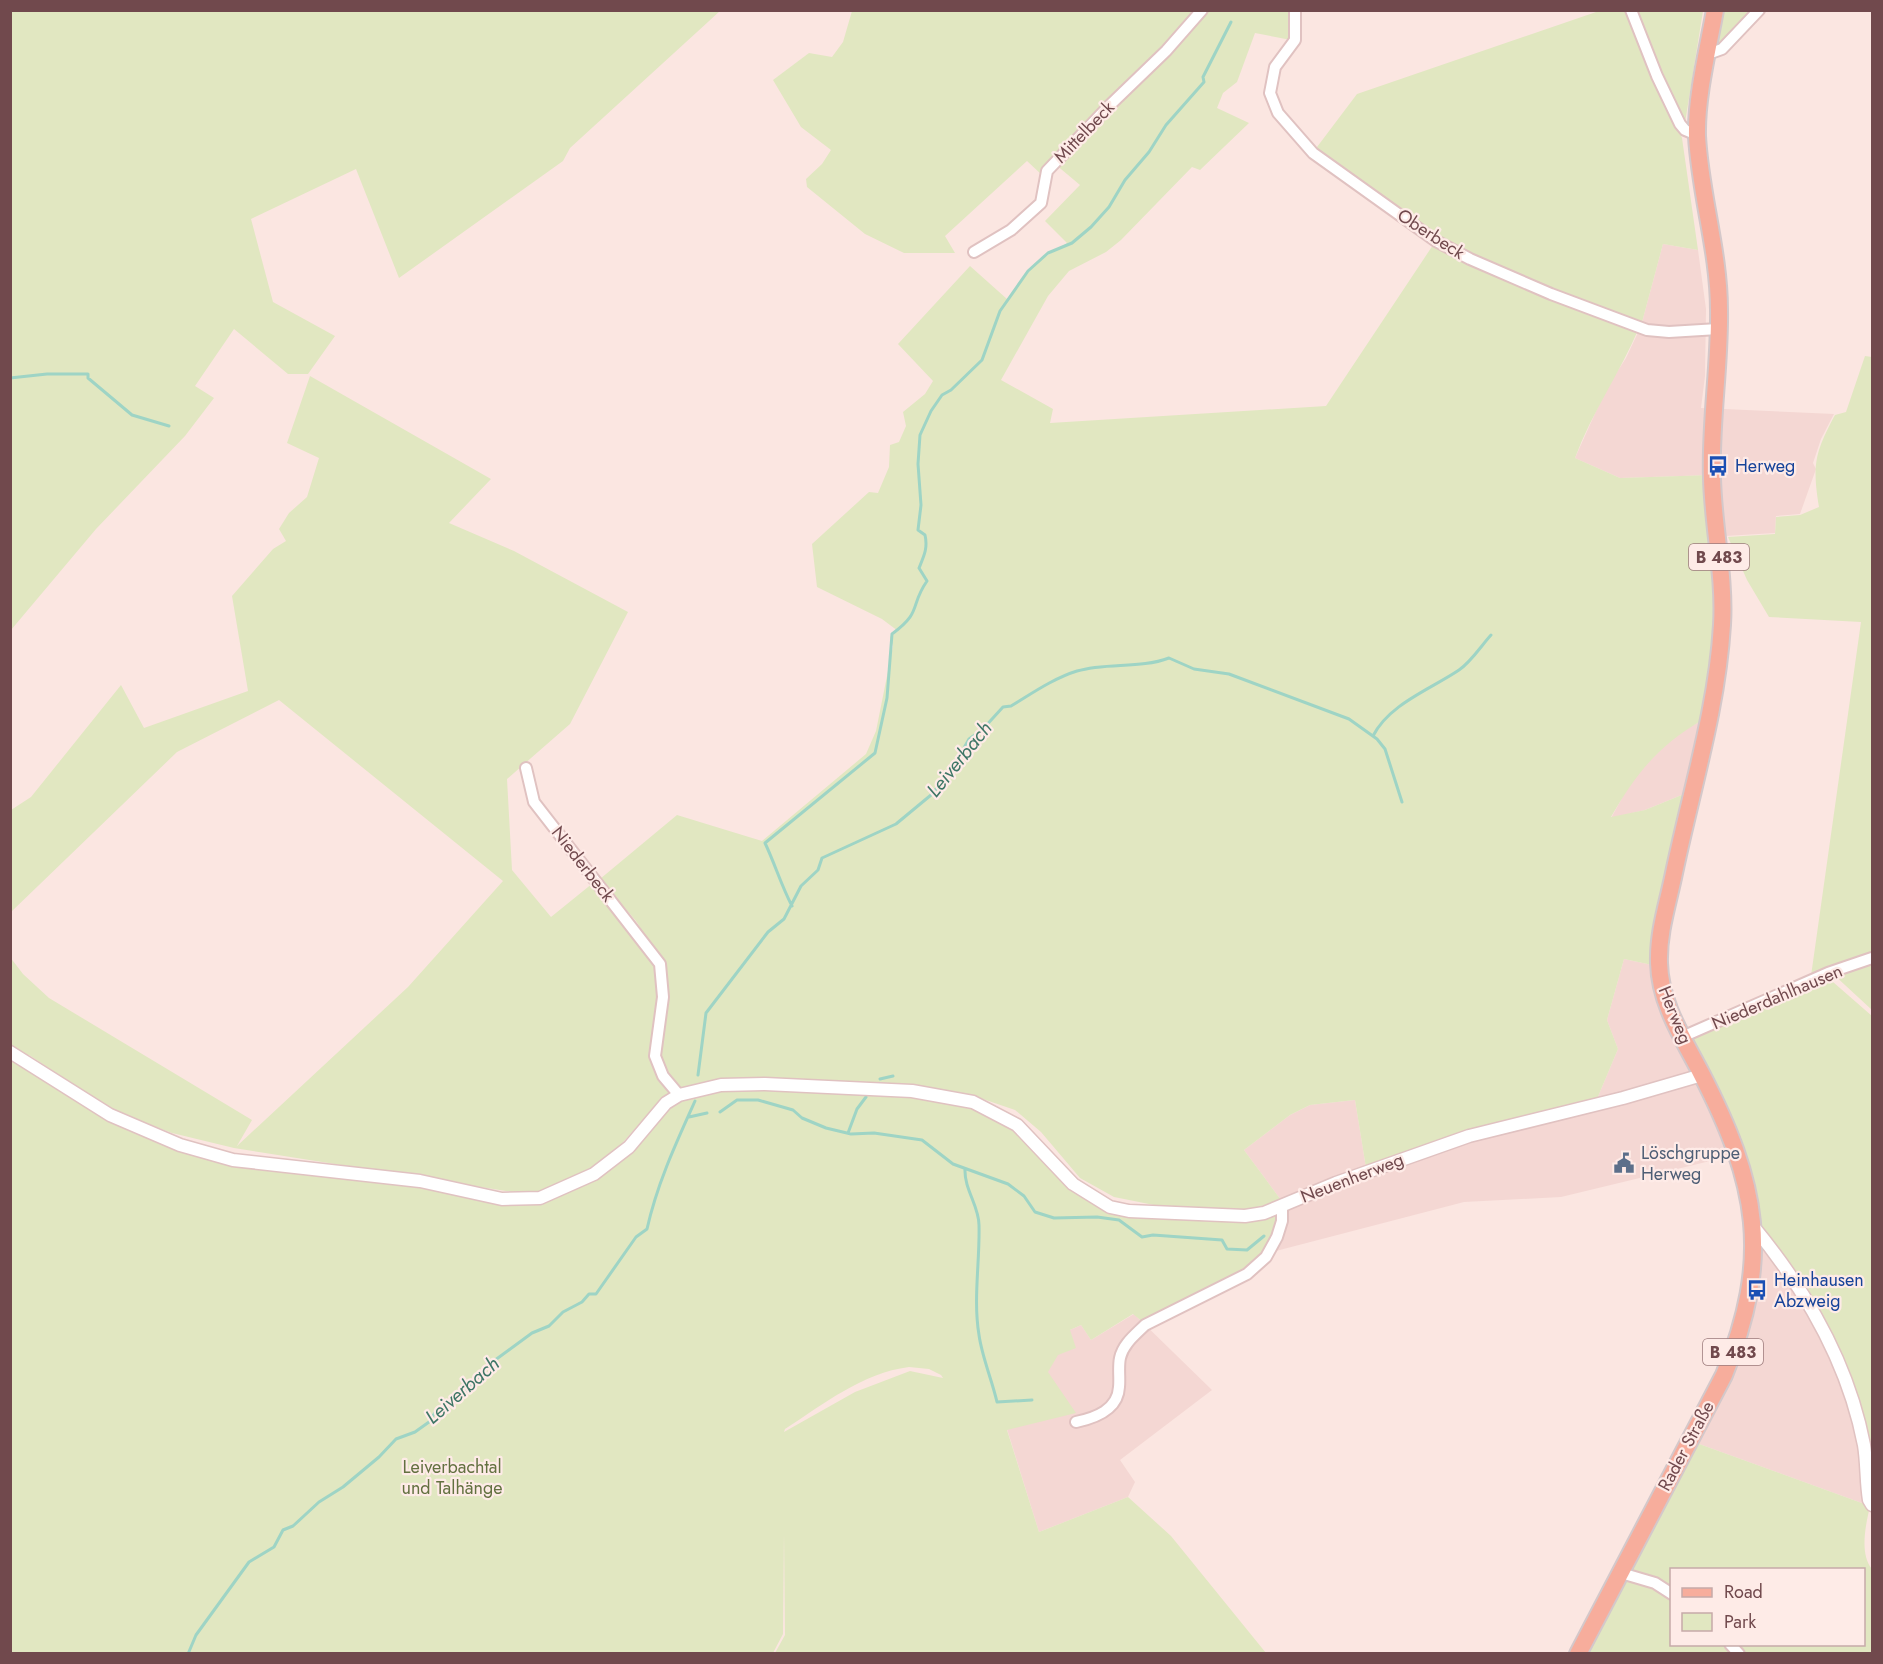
<svg xmlns="http://www.w3.org/2000/svg" width="1883" height="1664" font-family="Jost,sans-serif">
<style>
.residential{fill:#f4d7d3}
.green{fill:#e1e7c1;fill-rule:evenodd}
.lines{fill:none;stroke-linecap:round;stroke-linejoin:round}
.stream{stroke:#9ed4c5;stroke-width:3}
.minor-casing{stroke:#e0c2c1;stroke-width:14}
.tertiary-casing{stroke:#e0c2c1;stroke-width:15}
.primary-casing{stroke:#d4c8ca;stroke-width:20}
.minor{stroke:#fff;stroke-width:10}
.tertiary{stroke:#fff;stroke-width:12}
.primary{stroke:#f7ad9c;stroke-width:16}
.labels{text-anchor:middle;stroke-width:4.5;stroke-linejoin:round;paint-order:stroke}
.shield{fill:#feebe7;stroke:#9b7a7b;stroke-width:1.5}
.shield-label{font-size:16px;font-weight:bold;fill:#71494d}
.street-label{font-size:18px;fill:#71494d;stroke:#feebe7}
.transit-label{font-size:18px;fill:#164399;stroke:#feebe7;text-anchor:start}
.service-label{font-size:18px;fill:#4e5e75;stroke:#feebe7;text-anchor:start}
.park-label{font-size:18px;fill:#637140;stroke:#feebe7}
.water-label{font-size:20px;font-style:italic;fill:#3e7666;stroke:#feebe7}
</style>
<rect width="100%" height="100%" fill="#fbe6e1"/>
<path class="residential" d="M1663 244 1698 250 1706 309 1705 376 1701 408 1834 414 1821 439 1813 463 1816 469 1800 514 1776 516 1775 533 1725 536 1713 475 1620 478 1575 458 1606 389 1626 358 1641 326Z
M1704 719 1689 792 1645 810 1611 818 1632 780 1647 762 1679 733Z
M1624 959 1657 966 1698 1073 1597 1099 1618 1049 1607 1020Z
M1700 1078 1735 1155 1561 1197 1464 1202 1272 1252 1289 1208 1416 1157Z
M1355 1100 1366 1168 1281 1200 1244 1150 1290 1115 1310 1105Z
M1756 1232 1802 1296 1848 1391 1870 1506 1691 1441 1725 1376Z
M1134 1314 1212 1390 1120 1460 1135 1482 1128 1497 1039 1532 1007 1429 1033 1347 1081 1325 1091 1340Z"/>
<path class="green" d="M10 11 11 10 720 11 570 148 563 161 399 278 356 169 251 219 273 302 335 336 308 374H288L234 329 195 386 214 398 185 436 96 529 11 630Z
M852 11H1200L1042 175 1027 161 945 236 955 253H904L865 234 807 187 806 179 822 164 831 150 801 127 773 80 809 53 832 57 843 42Z
M1206 11H1293L1291 40 1255 33 1237 82 1223 93 1217 108 1249 123 1200 170 1192 167 1121 240 1106 252 1069 271 1048 296 1001 380 1053 409 1050 423 1326 406 1435 242 1501 275 1639 328C1620 373 1592 412 1575 458L1620 478 1710 475 1720 627 1704 719C1659 745 1637 772 1611 817L1645 810 1689 792 1659 935 1657 966 1624 959 1607 1020 1618 1049 1597 1099 1464 1131 1366 1168 1355 1100 1310 1105 1290 1115 1244 1150 1281 1200 1245 1211 1159 1206 1114 1197 1080 1178 1041 1132 1015 1110 977 1097 922 1089V1096C951 1100 984 1105 1009 1123 1038 1145 1057 1179 1087 1200 1118 1223 1239 1224 1276 1214L1279 1217V1222L1265 1258 1246 1274 1144 1323 1133 1314 1091 1340 1081 1325 1070 1330 1076 1348 1058 1355 1048 1372 1076 1413 1007 1430 1039 1532 1128 1497 1171 1536 1266 1653H775L785 1635 784 1533 783 1634 773 1653H11L10 957 23 974 49 998 252 1120 237 1146 408 987 503 881 279 700 177 752 11 912V810L31 797 121 685 144 728 248 691 232 596 273 549 286 541 279 529 289 513 307 497 319 458 287 443 310 376 491 479 449 523 514 551 628 612 570 724 507 779 512 870 551 917 593 883 658 965 661 997 652 1059 670 1093 656 1105 602 1166 541 1194 506 1191 234 1148 172 1133 112 1110 29 1055 25 1063C89 1105 155 1149 232 1165 251 1169 271 1169 291 1172 340 1177 390 1181 440 1188 481 1194 519 1213 560 1196 587 1184 615 1167 635 1145 653 1126 664 1108 687 1096L684 1087H680L666 1074 657 1057 667 996 663 964 636 921 600 879 677 815 762 841 866 754 876 731 893 646 890 637 898 631 882 619 817 587 812 544 869 492 878 493 889 467 890 445 899 442 906 426 903 412 925 394 933 381 898 344 970 266 1007 299 1037 262 1067 243 1045 221 1080 185 1055 164 1112 105 1188 36ZM909 1367 929 1369 941 1375 943 1378 910 1371 855 1392 784 1432 785 1429C824 1404 862 1373 909 1367Z
M1599 11H1628L1682 138 1698 250 1663 244 1641 326 1552 293 1437 240 1314 151 1357 94Z
M1633 11H1703L1685 123 1663 85Z
M1724 11H1753L1721 44 1717 45Z
M1865 356 1872 357V956L1811 976 1861 622 1769 617 1747 580 1728 537 1775 534 1776 517 1800 515 1819 507C1812 465 1815 452 1835 415L1846 412Z
M1872 959V1010L1832 973Z
M1825 975 1872 1016V1503L1841 1361 1755 1223 1685 1038Z
M1691 1441 1870 1506C1866 1524 1859 1553 1872 1569V1653L1580 1654ZM1672 1570H1864V1644H1672Z"/>
<g class="lines">
<path class="stream" d="M10 378 47 374H88V378L132 415 169 426
M1373 736C1389 704 1431 689 1459 670 1471 662 1481 646 1491 635
M792 906C781 885 775 864 765 843L875 753 887 698 892 634C923 611 909 607 927 581L919 568C924 556 928 548 925 535L918 530 921 505 918 464 920 435 931 411 942 395 951 390 982 360 1000 311 1028 271 1048 253 1072 243 1091 227 1109 207 1125 180 1149 152 1166 125 1204 82 1203 77 1231 22
M698 1075 706 1013 768 932 784 919 801 886 818 870 822 858 896 824 931 795 951 771 969 739 982 730 1003 707 1011 706C1031 694 1054 678 1077 671 1107 662 1140 669 1169 658L1194 669 1229 674 1349 719 1377 739 1385 749 1402 802
M880 1079 893 1076
M720 1112 737 1100H758L793 1110 802 1118 826 1128 851 1134 874 1133 922 1140 953 1164 1008 1184 1024 1196 1035 1212 1054 1218 1097 1217 1119 1220 1142 1237 1153 1235 1222 1240 1227 1249 1247 1250 1264 1236
M689 1117 707 1113
M848 1133 857 1109 866 1097
M965 1169C964 1189 979 1206 979 1225 980 1261 973 1299 979 1335 982 1357 992 1380 997 1402L1032 1400
M188 1654 196 1635 249 1562 274 1547 283 1530 293 1526 319 1502 343 1487 379 1457 396 1439 415 1432 429 1422 436 1411 448 1407 464 1394 487 1366 532 1333 549 1326 563 1312 582 1302 589 1294H596L636 1237 647 1229C657 1184 676 1143 695 1101"/>
<g class="minor-casing">
<path id="minor" d="M1295 10V40L1275 67 1270 93 1278 113 1313 153 1436 241 1470 259 1551 294 1647 330 1669 332 1718 329
M1631 10 1657 76 1680 124 1685 130 1697 135
M1708 54 1722 49 1759 10
M974 252 1011 230 1041 203 1047 171 1110 105 1166 51 1202 10
M526 768 534 802 660 964 663 997 655 1056 663 1076 679 1095
M1682 1037 1828 973 1872 958
M1076 1422C1095 1418 1118 1410 1119 1387 1120 1378 1118 1367 1120 1358 1123 1344 1135 1335 1145 1325L1247 1274 1266 1257 1277 1237 1282 1221V1207
M1621 1573 1655 1583 1672 1594
M1730 1644 1739 1654"/>
</g>
<g class="tertiary-casing">
<path id="tertiary" d="M10 1052 110 1115 180 1145 233 1160 420 1181 502 1199 540 1198 594 1174 629 1147 666 1103 679 1095 721 1085 765 1084 912 1091 973 1102 1017 1125 1073 1184 1110 1207 1129 1211 1245 1216 1264 1213 1336 1183 1469 1136 1623 1098 1702 1075
M1753 1226C1806 1290 1848 1362 1864 1445 1867 1463 1866 1482 1869 1500L1872 1505"/>
</g>
<g class="primary-casing">
<path id="primary" d="M1578 1654 1724 1375C1772 1257 1758 1184 1701 1073 1683 1038 1660 1004 1659 963 1658 932 1668 903 1674 873 1691 791 1717 709 1722 625 1725 576 1713 527 1712 478 1710 422 1720 366 1719 310 1719 251 1700 194 1697 136 1696 97 1708 49 1715 10"/>
</g>
<use href="#minor" class="minor"/>
<use href="#tertiary" class="tertiary"/>
<use href="#primary" class="primary"/>
</g>
<defs>
<g id="bus-bare" transform="scale(1.62)"><path d="M-5-6H5V4H4V6H2V4H-2V6H-4V4H-5ZM-3.5-4V0h7V-4ZM-3.5 1.2v1.5H-2V1.2ZM2 1.2v1.5H3.5V1.2Z" fill="#1a4fb4" stroke="#feebe7" stroke-width="2.5" paint-order="stroke"/></g>
<g id="civic-bare" transform="scale(1.62)"><path d="M-.6-6.5H3V-4.5H.6V-3L4-1V1h2V6H-6V1h2V-1L-.6-3ZM-1.2 2.5V6h2.4V2.5Z" fill="#5c6f8a" stroke="#feebe7" stroke-width="2.5" paint-order="stroke"/></g>
</defs>
<g fill-rule="evenodd">
<use href="#bus-bare" x="1718" y="466"/>
<use href="#civic-bare" x="1624" y="1163"/>
<use href="#bus-bare" x="1757" y="1290"/>
</g>
<g class="labels">
<g class="shield">
<rect x="1689" y="544" width="60" height="26" rx="4.5"/>
<rect x="1703" y="1339" width="60" height="26" rx="4.5"/>
</g>
<g class="shield-label">
<text x="1719" y="563">B 483</text>
<text x="1733" y="1358">B 483</text>
</g>
<g class="street-label">
<text transform="translate(1084 132) rotate(-46)" y="6">Mittelbeck</text>
<text transform="translate(1431 234) rotate(33)" y="6">Oberbeck</text>
<text transform="translate(583 864) rotate(52)" y="6">Niederbeck</text>
<text transform="translate(1777 997) rotate(-23)" y="6">Niederdahlhausen</text>
<text transform="translate(1675 1015) rotate(68)" y="6">Herweg</text>
<text transform="translate(1352 1178) rotate(-21)" y="6">Neuenherweg</text>
<text transform="translate(1686 1446) rotate(-62)" y="6">Rader Straße</text>
</g>
<g class="transit-label">
<text x="1735" y="472">Herweg</text>
<text x="1774" y="1286">Heinhausen<tspan x="1774" dy="21">Abzweig</tspan></text>
</g>
<g class="service-label">
<text x="1641" y="1159">Löschgruppe<tspan x="1641" dy="21">Herweg</tspan></text>
</g>
<g class="park-label">
<text x="452" y="1473">Leiverbachtal<tspan x="452" dy="21">und Talhänge</tspan></text>
</g>
<g class="water-label">
<text transform="translate(959 759) rotate(-51)" y="7">Leiverbach</text>
<text transform="translate(462 1390) rotate(-41)" y="7">Leiverbach</text>
</g>
</g>
<rect width="1883" height="1664" fill="none" stroke="#71494d" stroke-width="24"/>
<rect x="1670" y="1568" width="195" height="78" fill="#feebe7" stroke="#c6aaa9" stroke-width="1.5"/>
<rect x="1682" y="1588" width="30" height="9" fill="#f7ad9c" stroke="#c6aaa9" stroke-width="1.5"/>
<text x="1724" y="1598" font-size="18" fill="#71494d">Road</text>
<rect x="1682" y="1613" width="30" height="18" fill="#e1e7c1" stroke="#c6aaa9" stroke-width="1.5"/>
<text x="1724" y="1628" font-size="18" fill="#71494d">Park</text>
</svg>
